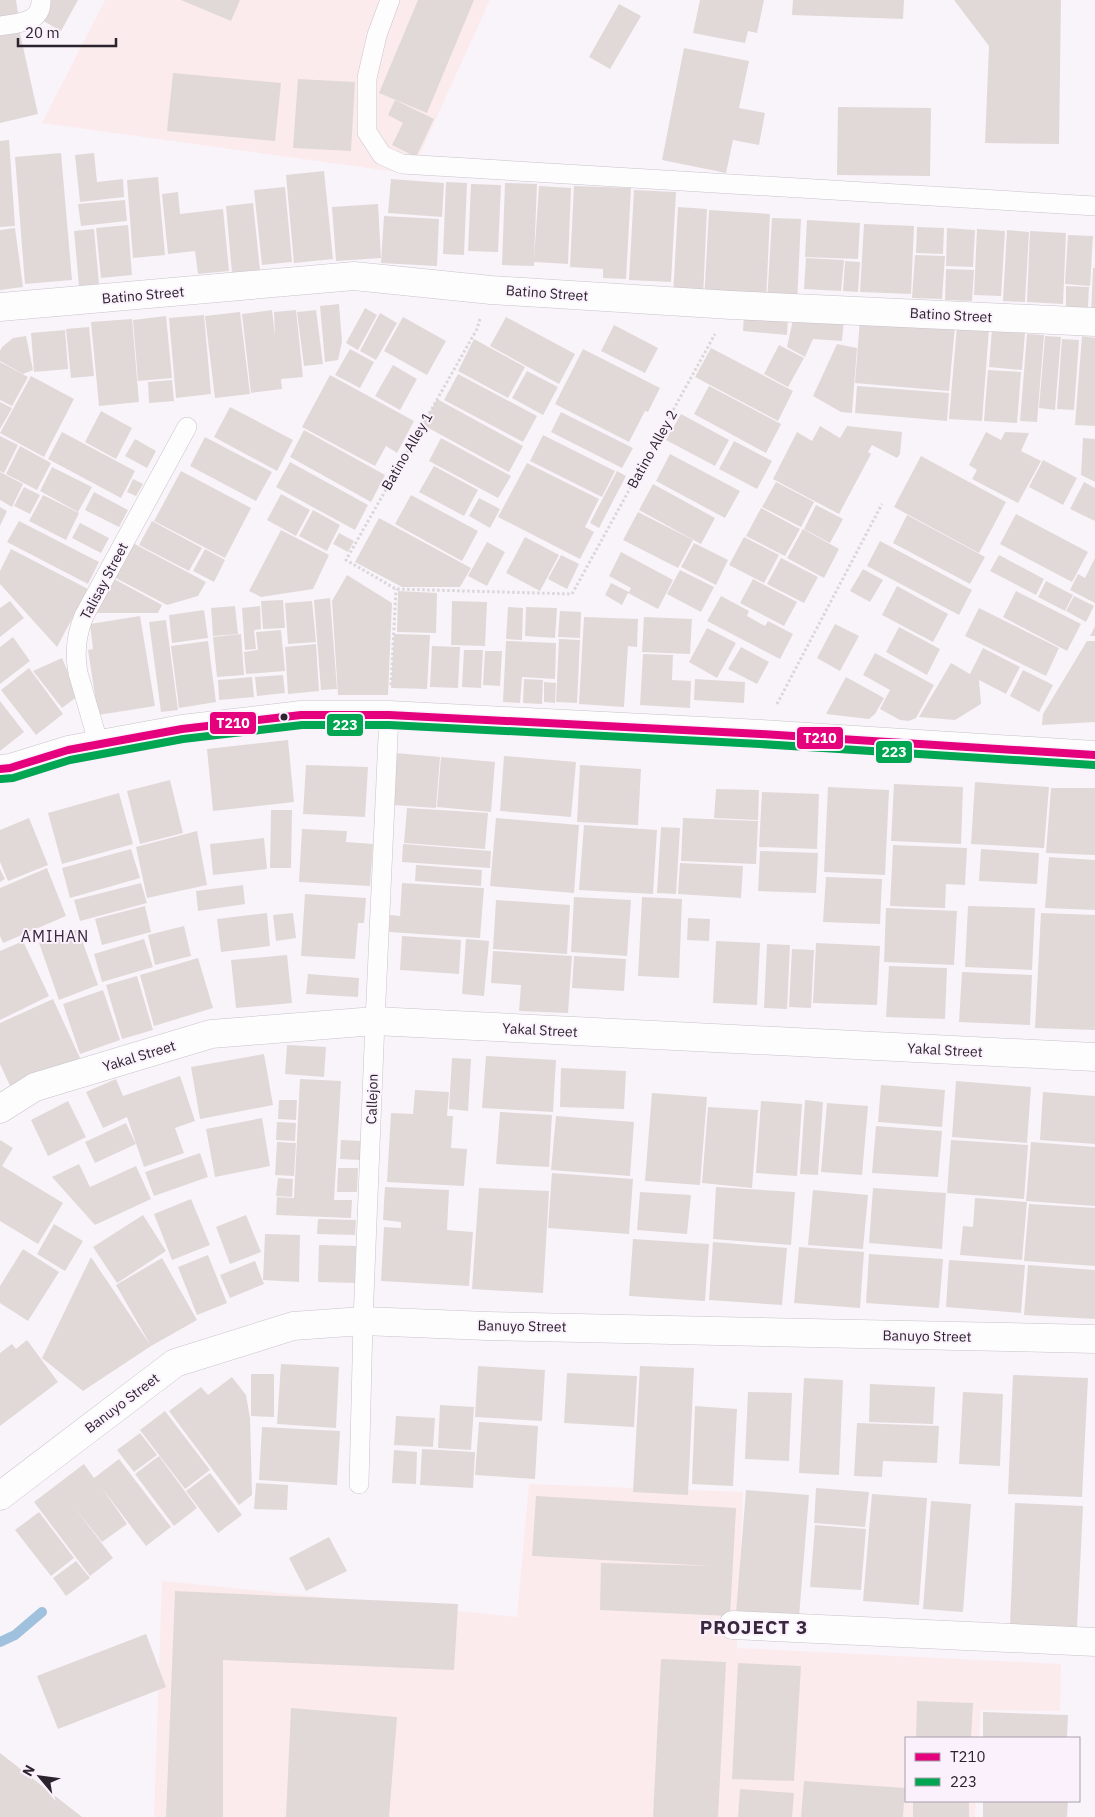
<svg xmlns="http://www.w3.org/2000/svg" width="1095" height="1817" font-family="'IBM Plex Sans',sans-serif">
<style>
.education{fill:#fcebed}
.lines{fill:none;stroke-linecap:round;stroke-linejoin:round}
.stream{stroke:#a0c1dd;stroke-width:10}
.building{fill:#e1d9d8}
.service-casing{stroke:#c9c2cb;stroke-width:20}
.minor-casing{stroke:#c9c2cb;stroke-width:29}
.tertiary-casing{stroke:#c9c2cb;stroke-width:29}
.path{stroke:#dad7da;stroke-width:3;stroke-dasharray:2.5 2.5;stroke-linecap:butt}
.service{stroke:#fefdfe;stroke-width:19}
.minor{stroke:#fefdfe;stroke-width:28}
.tertiary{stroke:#fefdfe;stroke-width:28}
.bus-1-casing{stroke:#faf1fd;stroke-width:11}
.bus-2-casing{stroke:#faf1fd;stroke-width:11}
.bus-1{stroke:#e5007d;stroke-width:8}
.bus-2{stroke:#00a651;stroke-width:8}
.bus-dot{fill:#2b232d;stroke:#faf1fd;stroke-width:2}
.labels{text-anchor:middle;stroke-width:4;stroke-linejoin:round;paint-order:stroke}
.street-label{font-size:14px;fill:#2b232d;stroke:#faf1fd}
.quarter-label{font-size:16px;letter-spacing:1px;fill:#39283e;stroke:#faf1fd}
.district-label{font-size:19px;font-weight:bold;letter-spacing:1px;fill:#39283e;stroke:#faf1fd}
.line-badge{stroke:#faf1fd;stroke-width:2}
.badge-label{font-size:14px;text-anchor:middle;font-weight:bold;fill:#fff}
</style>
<rect width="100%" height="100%" fill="#f9f4fa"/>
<path class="education" d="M105 0H490L411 174 42 123Z
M529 1484 743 1492 737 1648 1061 1664 1060 1711 981 1710 979 1738H906V1801H976L975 1817H154L162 1581 517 1617Z"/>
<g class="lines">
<path class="stream" d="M0 1642 15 1635 42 1612"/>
</g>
<path class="building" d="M0 0H16L19 19 0 22Z
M50 0H78L61 31 40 19Z
M181 0H240L231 21Z
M418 0H474L427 113 379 93Z
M700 0H764L757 33 748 31 745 43 693 33Z
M793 0H904L903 19 792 15Z
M954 0H1061L1059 144 985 143 989 46Z
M619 4 641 16 610 69 589 57Z
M19 29 38 114 0 123V34Z
M684 48 749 61 739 108 765 113 759 145 733 140 726 173 662 160Z
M173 73 281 83 275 141 167 131Z
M298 79 355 82 351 151 293 148Z
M395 100 434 119 416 157 392 145 403 123 388 115Z
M838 107 931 108 930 176 837 175Z
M9 140 15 226 0 227V141Z
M61 153 72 280 25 284 15 157Z
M94 153 97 182 123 179 124 197 80 202 75 155Z
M324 171 333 259 294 263 286 175Z
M158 177 165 255 133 258 127 180Z
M391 179 444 183 442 217 388 213Z
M446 182 467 183 464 255 443 254Z
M505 183 537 184 534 260 539 186 571 188 568 264 534 262V266L502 265Z
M471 184 501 185 498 252 468 251Z
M574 186 631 188 626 279 603 278V269L570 267Z
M285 187 292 262 262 265 254 190Z
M634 190 676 192 671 282 629 280Z
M178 192 180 214 223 209 229 271 198 274 195 251 168 254 162 194Z
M125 200 127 221 81 226 78 204Z
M253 203 260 270 232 273 226 206Z
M378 204 381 258 336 261 332 207Z
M678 207 707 209 703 298 673 296Z
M709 210 770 214 766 303 704 302Z
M384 216 439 219 437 266 381 263Z
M772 218 801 219 797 304 767 303Z
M807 220 860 223 858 259 805 257Z
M864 224 914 226 911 294 860 292Z
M128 225 132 275 101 278 96 228Z
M917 227 944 228 943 254 916 253Z
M15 228 23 287 0 290V230Z
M947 228 975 230 973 267 946 266Z
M94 229 99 284 79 286 74 231Z
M977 229 1005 231 1001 296 974 295Z
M1007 230 1029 232 1025 302 1003 301Z
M1030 231 1066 233 1063 304 1027 302Z
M1068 235 1093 236 1090 286 1065 284Z
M915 255 945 256 942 299 912 298Z
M806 258 844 260 841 291 804 289Z
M845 261 860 262 858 292 843 291Z
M1093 268H1095V313H1091Z
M946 269 974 270 972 301 945 300Z
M1066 286 1089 287 1088 307H1066Z
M339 304 342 342 338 360 325 362 320 306Z
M365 308 377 315 358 350 346 343Z
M272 310 275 336 274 312 296 310 303 377 281 379 282 389 251 393 242 314Z
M316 310 323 364 304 366 297 312Z
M240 312 250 394 215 398 205 316Z
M380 313 397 323 376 360 360 351Z
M744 314 788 317 787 335 743 331Z
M204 315 211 394 176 398 169 318Z
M794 315 844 319 842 341 813 339 805 357 787 347Z
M166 316 172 378 138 381 133 320Z
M403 317 446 341 427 375 384 351Z
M506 317 575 354 559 384 490 346Z
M132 319 139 402 99 406 91 322Z
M860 319 955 326 949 391 855 383Z
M614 325 658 348 645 373 601 351Z
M957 326 989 329 982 421 949 419Z
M89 327 94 376 71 378 66 329Z
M992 329 1025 332 1022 370 989 367Z
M65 330 68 369 34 372 31 333Z
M1027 334 1044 335 1037 422 1020 421Z
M26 336 33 370 23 374 0 361V351L2 347 13 338Z
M1045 336 1061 337 1055 410 1039 408Z
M1082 336 1095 338V426L1075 425Z
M474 339 525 367 508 398 458 371Z
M1062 339 1079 340 1074 410 1057 409Z
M837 344 857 348 852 413 841 412 813 396Z
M779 345 804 358 788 387 764 374Z
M711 348 793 391 778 421 695 377Z
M350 349 374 362 360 388 335 375Z
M583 349 660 388 648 412 645 411 629 442 555 404Z
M0 362 28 377 12 406 0 400Z
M393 365 417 379 400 410 375 396Z
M988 370 1021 372 1017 423 984 421Z
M527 371 558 387 543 415 512 398Z
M458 374 537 416 523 442 444 400Z
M330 375 414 421 397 453 386 446 375 466 302 427Z
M31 376 74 399 44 457 0 433Z
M172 380 174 401 149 403 148 382Z
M709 386 781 424 766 453 694 414Z
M857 386 949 393 947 421 855 413Z
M437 399 523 446 509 472 423 425Z
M0 402 12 408 0 429Z
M230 407 293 440 277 471 214 437Z
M101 411 132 428 116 459 85 442Z
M561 412 633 448 622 468 551 432Z
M681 414 729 440 715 466 666 440Z
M820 426 840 438 847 426 902 432 900 454 897 458 872 445 868 452 871 454 839 514 773 479 797 432 812 441Z
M304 430 385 475 371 502 290 457Z
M62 432 135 471 121 498 48 459Z
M986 432 1001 440 1005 432 1029 433 1021 451 1041 461 1018 503 972 479 977 470 969 465Z
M543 435 615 471 602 497 530 461Z
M0 436 18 445 4 473 0 471Z
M205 437 272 472 256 501 190 466Z
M441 438 511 476 498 498 429 461Z
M1083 438 1095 439V482L1081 475Z
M135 439 156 451 147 468 125 456Z
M734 441 772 461 757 489 719 469Z
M20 446 51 463 37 490 6 474Z
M670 454 740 491 725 518 656 481Z
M921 456 1006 502 979 553 894 507Z
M1043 460 1077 478 1063 505 1029 487Z
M290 462 368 505 355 530 276 487Z
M527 463 599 499 585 527 594 532 580 559 498 517Z
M434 466 478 490 464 516 419 492Z
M52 467 92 487 78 512 40 491Z
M181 471 251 508 225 558 154 521Z
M617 471 626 476 599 528 590 523Z
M0 472 23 484 12 507 0 500Z
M133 479 143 484 136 496 127 492Z
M776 482 814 502 801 527 762 507Z
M1084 482 1095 488V521L1070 509Z
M653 484 715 518 701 544 639 510Z
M24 487 40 495 30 514 14 506Z
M94 492 128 510 119 527 85 510Z
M281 494 310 510 296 536 267 520Z
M43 495 79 513 66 540 29 521Z
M411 495 478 531 462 561 395 524Z
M479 498 500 509 490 528 469 516Z
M816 505 843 519 830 543 804 529Z
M0 507 7 511 0 526Z
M761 508 800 529 785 556 746 536Z
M313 510 340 525 327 551 299 536Z
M638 512 693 540 678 568 623 540Z
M1016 514 1088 552 1072 582 1000 544Z
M907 515 985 557 970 584 893 543Z
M379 518 471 568 460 587H402L355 562Z
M19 521 99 562 88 584 7 542Z
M152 521 202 548 189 571 139 545Z
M80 523 109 538 101 553 72 538Z
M803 529 839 549 824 578 787 558Z
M281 530 329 555 313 589 261 597 249 591Z
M339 533 354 541 348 552 333 544Z
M525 537 559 555 540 591 506 573Z
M744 537 779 555 764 583 729 565Z
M880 541 972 590 959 615 867 566Z
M131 542 206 582 198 596 167 605 112 576Z
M487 542 505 552 487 586 468 576Z
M694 543 728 560 716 585 681 567Z
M11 549 88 589 57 647 0 584V571Z
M205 549 225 560 214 582 193 571Z
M621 552 673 580 658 609 628 593 622 605 605 595 611 583 629 592 631 588 609 576Z
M561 555 579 564 567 589 548 579Z
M999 555 1044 579 1036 595 990 571Z
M781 558 818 577 804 603 767 584Z
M1095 558V603L1070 590 1078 574 1085 578Z
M863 569 883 580 870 602 850 591Z
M680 570 714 587 701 612 667 594Z
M347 575 392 603 388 695H338L332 601Z
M114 579 162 605 158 613H95Z
M753 579 797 602 784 626 740 603Z
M1046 581 1073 595 1065 611 1038 597Z
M897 586 948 614 933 642 882 615Z
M398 591 437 593 436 633 397 632Z
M1016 591 1081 624 1067 651 1003 617Z
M721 596 749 611 747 616 765 626 768 621 793 634 780 659 707 621Z
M1074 596 1094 606 1086 622 1066 611Z
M330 598 337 689 321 690 314 600Z
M283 600 285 628 263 629 261 601Z
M10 601 24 618 0 637V608Z
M312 601 316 642 288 644 285 603Z
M452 601 487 602 485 646 451 645Z
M235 606 238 634 213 636 211 608Z
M260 606 261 629 254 630 256 649 245 650 242 608Z
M508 607 523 608 522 640 506 639Z
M526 607 557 608 555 638 525 636Z
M979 608 1059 648 1046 676 965 636Z
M204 610 208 638 172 643 169 615Z
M560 611 581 612 580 638 558 637Z
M140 616 155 706 98 715 88 650 93 649 90 624Z
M584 617 638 619 637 647 628 646 624 707 579 704Z
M644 617 692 619 690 654 642 652Z
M166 620 178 710 161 712 149 622Z
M835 624 859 636 840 671 817 658Z
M1095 626V636H1090Z
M899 627 940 649 927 675 886 652Z
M707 628 736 643 717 678 689 662Z
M281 630 285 671 246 674 244 652 258 650 256 632Z
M241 634 244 675 217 677 213 637Z
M394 634 430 635 427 689 391 688Z
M13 637 30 661 0 684V647Z
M559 639 580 640 577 703 556 702Z
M208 641 216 702 179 708 171 646Z
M506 641 556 643 555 679 522 677 520 703 503 702Z
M1087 641H1095V722L1042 725 1043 714Z
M316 644 319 691 288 694 285 647Z
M432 646 460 647 458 688 430 687Z
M741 647 769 662 757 684 728 669Z
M983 648 1020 667 1006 694 979 680 981 704 955 720 919 717 951 663 970 674Z
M464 650H483L481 688 462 687Z
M485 651H502L500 686 483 685Z
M875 653 934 685 916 718 909 721 900 720 880 709 890 690 863 675Z
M643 654 673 655 672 680 691 681 690 708 640 705Z
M62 658 78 696 62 708 33 671Z
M29 668 63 714 36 735 1 690Z
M1023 670 1053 685 1039 712 1010 696Z
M283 675 285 693 257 696 255 677Z
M252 677 254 697 219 700 218 680Z
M846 677 884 698 875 714 869 719 826 714Z
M524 679 543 680 542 704 523 703Z
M695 679 745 682 744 703 694 700Z
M544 682 556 683 555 703 544 702Z
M0 701 24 732 0 751Z
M288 740 294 802 213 811 207 749Z
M396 753 440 757 436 808 392 805Z
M504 756 576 762 571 817 500 811Z
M441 757 495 762 491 812 437 807Z
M306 765 368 767 365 817 303 814Z
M580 765 641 769 638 825 577 822Z
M170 780 183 833 140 844 127 791Z
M975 782 1049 787 1044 848 971 844Z
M894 784 963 787 961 844 891 841Z
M828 787 889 790 885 875 824 872Z
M1051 788H1095V855L1046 853Z
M716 789 759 790 758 820 714 818Z
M762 792 819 794 817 849 759 847Z
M119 793 133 844 62 864 48 813Z
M407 808 488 813 485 849 404 843Z
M271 810H292L291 868H270Z
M29 818 48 865 8 881 0 862V830Z
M496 818 579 825 574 893 490 886Z
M683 818 758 821 756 864 681 861Z
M584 825 657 830 653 894 579 890Z
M661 827 680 828 676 894 657 893Z
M302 829 347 831 346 842 373 844 370 886 299 882Z
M197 831 207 885 147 898 136 847Z
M264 838 267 869 213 875 210 844Z
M403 844 491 851 490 868 402 862Z
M893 845 967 848 965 885 946 884 945 908 890 906Z
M131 849 140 878 70 898 62 868Z
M981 849 1039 853 1037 884 979 881Z
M760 851 818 853 816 893 758 891Z
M1049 857 1095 860V910L1045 908Z
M680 863 743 866 741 898 678 894Z
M416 865 482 870 481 886 415 881Z
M47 868 66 916 3 943 0 936V888Z
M0 869 5 879 0 882Z
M826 877 882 879 880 924 823 922Z
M141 883 147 903 80 921 74 900Z
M402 883 484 888 480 938 389 932 390 915 400 916Z
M243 885 245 904 198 911 196 891Z
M305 894 366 898 364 923H358L355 959 301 956Z
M574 897 631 900 627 956 571 952Z
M642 897 682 899 679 978 638 976Z
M496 900 570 905 567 954 493 949Z
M145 906 151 932 102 945 95 919Z
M968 906 1035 908 1032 970 965 967Z
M886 908 957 911 954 965 884 962Z
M267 913 270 946 221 952 217 919Z
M293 913 296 938 276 941 273 915Z
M1041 913 1095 915V1030L1035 1028Z
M688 918 710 919 709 941 687 940Z
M184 926 191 956 155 965 148 935Z
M78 929 98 985 59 1000 39 943Z
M402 936 461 940 459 974 400 970Z
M144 939 153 967 102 982 94 954Z
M466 939 489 941 484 996 462 994Z
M23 941 49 996 0 1020V951Z
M716 941 760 943 757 1005 713 1003Z
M816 943 880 946 877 1005 813 1003Z
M767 944 790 945 787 1009 764 1008Z
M792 949 814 950 811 1008 789 1007Z
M493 951 572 956 568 1013 519 1011 521 985 491 983Z
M287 955 292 1003 236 1008 231 960Z
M574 956 626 959 624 991 572 988Z
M198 958 213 1008 154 1026 140 975Z
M889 966 947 968 945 1019 886 1017Z
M962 972 1032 975 1030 1025 959 1022Z
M308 974 359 978 358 997 306 994Z
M137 976 153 1030 122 1039 106 985Z
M103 990 120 1040 80 1054 63 1004Z
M53 999 80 1058 12 1090 0 1064V1023Z
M287 1045 326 1047 324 1077 285 1074Z
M264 1054 273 1105 200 1119 191 1067Z
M486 1056 556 1060 553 1112 482 1108Z
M452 1058 471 1059 468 1111 449 1109Z
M561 1068 626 1071 624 1109 560 1107Z
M180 1076 195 1121 175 1128 184 1153 144 1167 127 1117 103 1128 86 1092 116 1079 123 1096Z
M300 1079 341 1081 334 1200H352L351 1218 276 1215 277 1197 294 1198Z
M956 1081 1031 1087 1027 1143 952 1137Z
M881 1085 945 1090 942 1127 878 1122Z
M415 1090 449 1092 447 1116H453L451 1148 467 1149 464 1186 387 1182 391 1113 413 1114Z
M1043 1092 1095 1096V1144L1040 1140Z
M652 1093 707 1097 700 1185 645 1181Z
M279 1100H297L296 1120 278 1119Z
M805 1100 823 1102 818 1175 800 1174Z
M68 1101 86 1137 48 1156 31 1120Z
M761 1101 802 1104 797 1176 756 1173Z
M827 1103 868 1106 862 1175 821 1172Z
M708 1107 758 1110 752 1188 702 1183Z
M500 1112 552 1115 549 1167 496 1164Z
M556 1116 634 1122 630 1176 551 1170Z
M262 1118 270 1166 215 1177 206 1129Z
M277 1122 296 1123 295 1141 276 1140Z
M126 1123 136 1144 95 1163 85 1142Z
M876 1126 942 1131 938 1177 872 1173Z
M0 1140 13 1148 2 1166 63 1203 38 1244 0 1221Z
M341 1140 362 1141 361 1160 340 1159Z
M951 1140 1028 1145 1024 1199 947 1193Z
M277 1142 296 1143 294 1176 275 1175Z
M1031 1142 1095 1147V1206L1026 1201Z
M200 1153 208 1177 154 1196 145 1172Z
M79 1164 90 1187 136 1166 151 1199 95 1225 52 1177Z
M338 1168H358L357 1192H337Z
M552 1173 633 1179 629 1234 548 1228Z
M278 1178 293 1179 292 1197 276 1196Z
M385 1187 449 1190 447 1230 473 1232 469 1286 381 1281 384 1227 401 1228V1222L383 1220Z
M716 1187 795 1192 791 1245 713 1239Z
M479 1188 549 1191 543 1293 472 1289Z
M873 1188 946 1193 942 1249 869 1243Z
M813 1190 868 1195 863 1249 808 1245Z
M640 1192 691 1195 687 1234 637 1230Z
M975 1198 1027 1202 1022 1260 960 1255 963 1226 973 1227Z
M191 1199 210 1245 172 1260 154 1214Z
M1029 1204 1095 1208V1266L1024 1261Z
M143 1215 166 1251 117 1283 93 1247Z
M246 1215 261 1252 230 1264 216 1227Z
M318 1219 356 1220 355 1235 317 1234Z
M54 1224 83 1241 65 1271 37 1254Z
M265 1234 300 1235 299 1282 263 1280Z
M633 1239 709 1244 705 1301 629 1296Z
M713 1242 787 1248 782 1305 709 1300Z
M319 1245 356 1246 355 1283 318 1282Z
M799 1247 864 1252 860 1308 794 1303Z
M23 1249 59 1272 28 1321 0 1303V1286Z
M869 1254 943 1259 939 1308 866 1303Z
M208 1255 227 1303 197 1315 178 1267Z
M91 1257 151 1346 83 1391 42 1358Z
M162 1258 197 1320 151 1346 116 1285Z
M949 1260 1025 1265 1021 1313 946 1307Z
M255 1261 264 1284 230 1298 220 1275Z
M1028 1265 1095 1270V1319L1024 1315Z
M27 1340 58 1382 0 1426V1353L12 1344 16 1349Z
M281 1364 339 1367 336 1428 277 1424Z
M478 1366 545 1370 542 1421 475 1417Z
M640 1366 694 1368 688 1495 633 1492Z
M567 1373 637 1376 634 1427 564 1423Z
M251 1374H274V1417L251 1416Z
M1013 1375 1088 1378 1082 1497 1008 1494Z
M232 1377 246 1395 250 1418 252 1495 239 1505 169 1411 201 1387 208 1395Z
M804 1378 843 1380 839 1475 799 1473Z
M870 1384 935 1387 933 1424 869 1422Z
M748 1392 792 1393 789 1461 745 1459Z
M963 1392 1003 1394 1000 1466 959 1464Z
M440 1405 474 1407 471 1450 438 1448Z
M695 1406 737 1409 733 1486 692 1484Z
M165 1411 210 1470 185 1489 140 1430Z
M396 1416 435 1418 433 1447 394 1445Z
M479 1422 538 1426 535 1479 475 1475Z
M857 1423 939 1426 937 1463 883 1461 882 1477 854 1476Z
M262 1427 340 1431 337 1485 259 1480Z
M140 1433 157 1455 134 1472 117 1450Z
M422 1449 475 1452 473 1488 420 1485Z
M394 1450 417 1452 416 1484 392 1483Z
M159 1456 197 1508 174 1526 135 1474Z
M119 1459 171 1527 146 1546 102 1488 127 1524 102 1542 74 1507 113 1558 90 1576 34 1502 84 1464 94 1478Z
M210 1473 242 1515 218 1533 186 1491Z
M256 1483 288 1485 287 1510 254 1509Z
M816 1488 869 1492 865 1527 814 1523Z
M746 1490 809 1495 799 1617 736 1613Z
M872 1494 927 1498 919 1605 863 1601Z
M536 1496 736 1508 730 1616 600 1610 601 1563 712 1566 532 1556Z
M931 1501 971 1504 963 1612 923 1609Z
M1015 1503 1083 1506 1077 1628 1010 1625Z
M39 1512 74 1558 51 1576 15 1530Z
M815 1525 866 1529 861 1590 810 1587Z
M329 1537 347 1571 306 1591 289 1558Z
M76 1561 90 1578 66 1596 53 1578Z
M175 1591 458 1604 454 1670 223 1660V1817H166Z
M146 1634 166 1687 58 1729 37 1676Z
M661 1659 726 1662 718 1817H653Z
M738 1663 801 1666 794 1781 732 1779Z
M917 1701 973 1703 971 1738H916Z
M291 1708 397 1717 389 1817H286Z
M983 1712 1068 1715 1067 1738H983Z
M0 1753 82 1817H0Z
M804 1781 905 1788 903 1817H801Z
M740 1789 794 1793 792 1817H738Z
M913 1801H969V1817H913Z
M983 1801H1068L1067 1817H983Z"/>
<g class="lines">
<g class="service-casing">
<path id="service" d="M390 0 377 35 367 78V132L382 155 402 164 1095 206
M0 26C18 23 42 23 41 0
M99 745 78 673C74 652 76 635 84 616L187 427
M359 1484 363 1321 375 1021 389 715"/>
</g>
<g class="minor-casing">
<path id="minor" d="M0 307 354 276 491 290 731 305 1095 322
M0 1109 35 1087 211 1034 375 1021 1095 1057
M0 1496 175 1363 293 1326 363 1321 487 1326 1095 1339
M733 1625 1095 1642"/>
</g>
<g class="tertiary-casing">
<path id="tertiary" d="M0 769 10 768 68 750 182 729 301 715H389L761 734 1095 755"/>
</g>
<path class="path" d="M480 319 477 329 346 560 396 589 572 594 715 334
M391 685 396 589
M777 704 882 504"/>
<use href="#service" class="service"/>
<use href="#minor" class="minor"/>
<use href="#tertiary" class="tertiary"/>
<g class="bus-1-casing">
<path id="bus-1" d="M0 769 10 768 68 750 182 729 301 715H389L761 734 1095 755"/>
</g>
<g class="bus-2-casing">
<path id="bus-2" d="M1 779 13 778 70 760 183 739 302 725H389L760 744 1094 765"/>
</g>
<use href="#bus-1" class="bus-1"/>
<use href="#bus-2" class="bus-2"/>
</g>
<circle class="bus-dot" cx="284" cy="717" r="4.5"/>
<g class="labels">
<g class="street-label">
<text transform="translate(547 293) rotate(4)" y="5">Batino Street</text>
<text transform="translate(143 295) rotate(-5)" y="5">Batino Street</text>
<text transform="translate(951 315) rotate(3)" y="5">Batino Street</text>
<text transform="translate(652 449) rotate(-61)" y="5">Batino Alley 2</text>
<text transform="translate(407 451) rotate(-60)" y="5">Batino Alley 1</text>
<text transform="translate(104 581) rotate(-62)" y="5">Talisay Street</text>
<text transform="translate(540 1030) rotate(3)" y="5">Yakal Street</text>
<text transform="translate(945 1050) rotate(3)" y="5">Yakal Street</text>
<text transform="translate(139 1056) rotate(-17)" y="5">Yakal Street</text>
<text transform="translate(372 1099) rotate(-88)" y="5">Callejon</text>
<text transform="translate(522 1326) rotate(1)" y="5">Banuyo Street</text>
<text transform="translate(927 1336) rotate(1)" y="5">Banuyo Street</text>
<text transform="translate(122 1403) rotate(-37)" y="5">Banuyo Street</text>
</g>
<g class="quarter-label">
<text x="55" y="942">AMIHAN</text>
</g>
<g class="district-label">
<text x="754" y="1634">PROJECT 3</text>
</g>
</g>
<g class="line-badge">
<rect x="209" y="711" width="48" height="24" rx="5" fill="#e5007d"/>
<rect x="326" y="713" width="38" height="24" rx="5" fill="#00a651"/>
<rect x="796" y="726" width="48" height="24" rx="5" fill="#e5007d"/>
<rect x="875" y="740" width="38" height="24" rx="5" fill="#00a651"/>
</g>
<g class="badge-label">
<text x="233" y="728">T210</text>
<text x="345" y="730">223</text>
<text x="820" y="743">T210</text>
<text x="894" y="757">223</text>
</g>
<rect x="905" y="1737" width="175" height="65" fill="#faf1fd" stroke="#a79faa"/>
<rect x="915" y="1753" width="25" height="8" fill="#e5007d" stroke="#a79faa"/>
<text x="950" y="1762" font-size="15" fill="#2b232d">T210</text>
<rect x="915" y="1778" width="25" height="8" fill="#00a651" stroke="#a79faa"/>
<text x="950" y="1787" font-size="15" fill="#2b232d">223</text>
<g transform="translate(40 1777) rotate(299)" stroke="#faf1fd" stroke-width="4" paint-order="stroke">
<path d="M0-4L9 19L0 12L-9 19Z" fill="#2b232d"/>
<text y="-8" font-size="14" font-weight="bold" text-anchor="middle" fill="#2b232d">N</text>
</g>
<path d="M18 38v8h98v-8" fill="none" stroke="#2b232d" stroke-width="2.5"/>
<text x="25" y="38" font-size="15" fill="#2b232d" stroke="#faf1fd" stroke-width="4" paint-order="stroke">20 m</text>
</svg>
